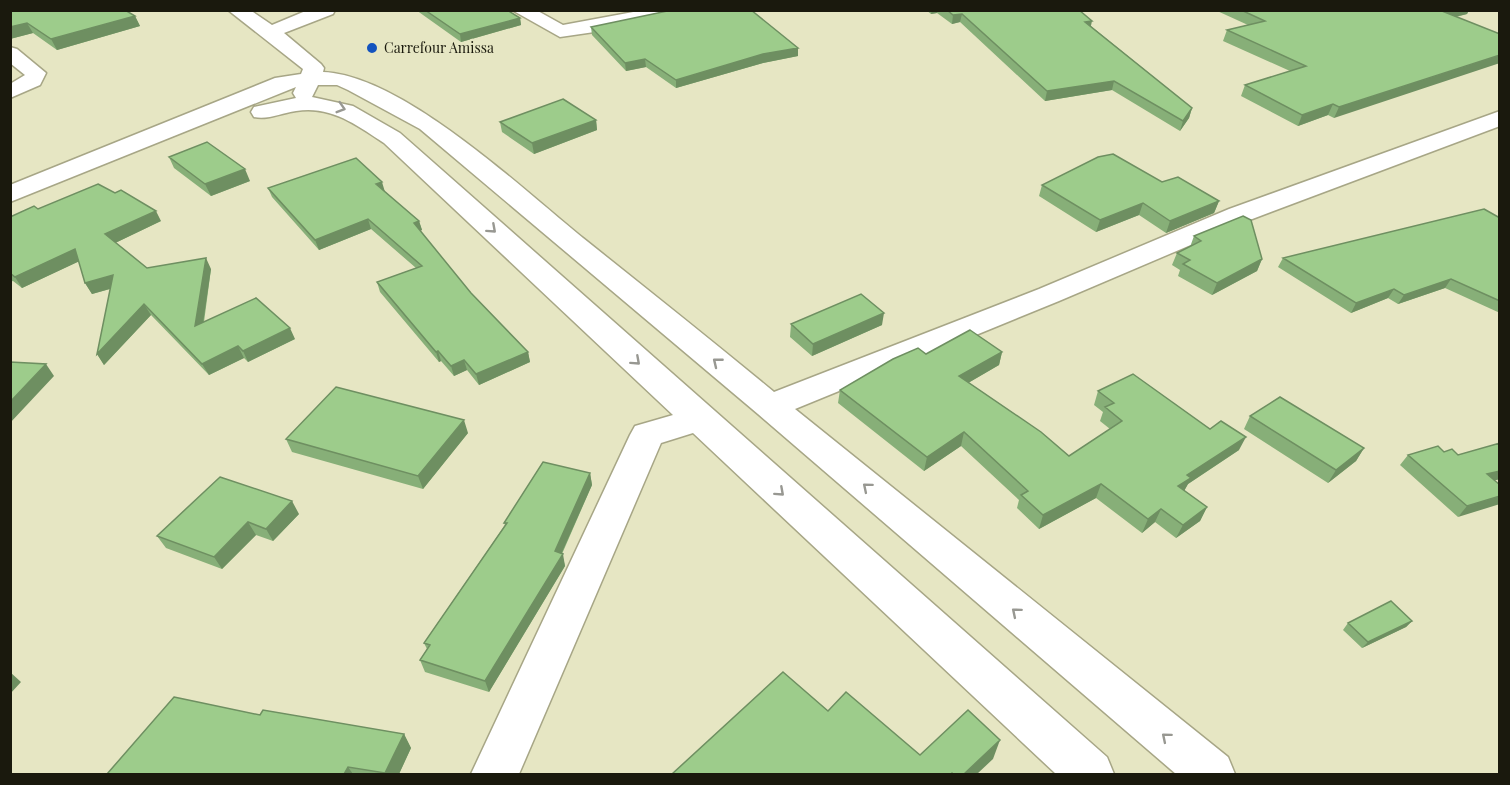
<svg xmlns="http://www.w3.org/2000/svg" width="1510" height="785" font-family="'Playfair Display',serif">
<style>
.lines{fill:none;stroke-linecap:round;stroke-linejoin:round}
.minor-casing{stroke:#a7a686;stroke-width:3}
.minor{fill:#fff;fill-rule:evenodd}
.wall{fill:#87af78}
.shaded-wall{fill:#6e8f61}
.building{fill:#9dcc8b;stroke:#6e8f61;stroke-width:1.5}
.oneway{stroke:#989892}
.poi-dot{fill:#1353be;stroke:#e6e6c3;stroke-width:2}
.labels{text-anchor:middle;stroke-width:4.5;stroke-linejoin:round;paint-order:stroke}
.far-poi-label{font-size:14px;fill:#1a190d;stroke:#e6e6c3;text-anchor:start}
</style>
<rect width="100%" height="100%" fill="#e6e6c3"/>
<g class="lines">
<g class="minor-casing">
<path id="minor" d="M228 10H250L272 25 308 10H335L333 14 284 33 321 64 324 68 323 72C402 75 521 188 583 238 647 289 711 340 774 392L1039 289 1229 209 1500 111V126L1247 221 1059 301 795 409 1228 757 1235 774H1176L758 414 420 129 348 90 337 85H318L312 97 353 106 400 133 1107 757 1114 774H1056L693 433 661 443 519 774H471L630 435 635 426 673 415 384 143C357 125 330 105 296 111 282 113 268 120 254 117L251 112 254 107 296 98 293 93 296 87 10 202V185L275 78 301 74 303 69Z
M512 10H536L563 25 644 10H677L675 14 622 28 560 37Z
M10 47 17 49 46 73 40 85 10 98V84L25 75 10 63Z"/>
</g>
<use href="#minor" class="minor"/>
</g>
<path class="wall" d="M10 10 135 16 140 26 57 50 33 33 10 39Z
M416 10H507L520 18 521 25 461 42Z
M926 10H1079L1091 26 1192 108 1189 118 1180 131 1112 90 1045 101 960 22 952 24 937 13 931 14Z
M1215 10H1469L1467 14 1456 17 1334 118 1328 115 1298 126 1241 96 1245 85 1290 71 1223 41 1227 30 1248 25Z
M591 27 798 48V56L763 63 676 88 646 67 626 71 592 35Z
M596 120 597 130 534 154 502 132 500 122Z
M169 157 250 181 211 196 174 168Z
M1162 182 1219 201 1214 213 1166 233 1139 215 1096 232 1039 196 1042 185Z
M268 188 385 192 419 221 422 230 420 231 471 293 528 352 530 362 479 385 467 370 454 376 441 361 439 362 380 292 377 282 416 268 371 229 319 250 272 197Z
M38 209 161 221 115 243 147 268 211 269 204 322 295 339 248 362 244 358 209 375 151 315 104 365 97 354 110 289 92 294 85 283 79 261 22 288 13 281 10 282V217Z
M1500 218V313L1445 288 1398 304 1388 298 1351 313 1278 267 1283 258Z
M1194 236 1262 259 1257 271 1212 295 1178 276 1180 270 1172 265 1177 253 1190 247Z
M791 324 882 325 812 356 790 337Z
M1002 352 999 365 968 383 1069 456 1110 429 1100 421 1103 412 1094 405 1098 391 1239 450 1188 484 1184 491 1207 507 1200 521 1176 538 1155 522 1142 533 1096 498 1039 529 1017 508 1019 500 961 446 924 471 838 403 840 390 926 354Z
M1250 416 1364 448 1356 461 1328 483 1244 429Z
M468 433 423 489 292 452 286 439Z
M1500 443V479L1494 480 1458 517 1400 465 1408 455 1444 452 1458 455Z
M590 473 592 485 562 554 565 566 489 692 425 672 420 660 427 649 424 643 505 525 504 523Z
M299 514 273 541 256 535 222 569 166 548 157 536Z
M1412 621 1406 627 1362 648 1343 630 1348 623Z
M260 715 404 734 411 748 399 774H107Z"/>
<path class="shaded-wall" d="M932 10H938L937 13 931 14Z
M1445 10H1469L1467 14 1437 21 1442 11Z
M962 14 960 22 952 24 953 15Z
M135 16 140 26 57 50 51 39Z
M520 18 521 25 461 42 460 34Z
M1092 21 1090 30 1085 22Z
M27 23 33 33 10 39V27Z
M798 48V56L763 63 676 88V80L763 54Z
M1500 55V63L1334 118 1339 107Z
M645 59 646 67 626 71 625 63Z
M1114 81 1112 90 1045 101 1047 91Z
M1333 104 1328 115 1298 126 1302 115Z
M1192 108 1189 118 1180 131 1183 121Z
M596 120 597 130 534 154 532 143Z
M245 169 250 181 211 196 205 184Z
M382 182 385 192 376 184Z
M1219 201 1214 213 1166 233 1170 221Z
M1143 203 1139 215 1096 232 1100 220Z
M156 211 161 221 111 245 105 234Z
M368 219 371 229 319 250 315 240Z
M419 221 422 230 416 232 414 223Z
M75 249 82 260 22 288 15 277Z
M206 258 211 269 201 337 195 326Z
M1262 259 1257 271 1212 295 1217 283Z
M113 275 120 286 92 294 85 283Z
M1451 279 1445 288 1398 304 1404 295Z
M1394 289 1388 298 1351 313 1356 303Z
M144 304 151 315 104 365 97 354Z
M884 313 882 325 812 356 813 344Z
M290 328 295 339 248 362 243 351Z
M238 346 244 358 209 375 202 364Z
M438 351 441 361 439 362 436 352Z
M528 352 530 362 479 385 476 374Z
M1002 352 999 365 956 390 959 376Z
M464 360 467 370 454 376 451 366Z
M46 364 54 376 10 423V402Z
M464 420 468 433 423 489 418 476Z
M964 432 961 446 924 471 927 457Z
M1246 437 1239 450 1188 484 1184 491 1178 486 1187 475Z
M1364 448 1356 461 1328 483 1336 470Z
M1500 471V479L1478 485 1487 474Z
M590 473 592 485 559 559 563 554 565 566 489 692 485 681 555 551Z
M1101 484 1096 498 1039 529 1043 515Z
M1500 496V504L1458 517 1467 506Z
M292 501 299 514 273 541 266 529Z
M1207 507 1200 521 1176 538 1183 525Z
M1161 509 1155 522 1142 533 1148 519Z
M248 522 256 535 222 569 214 557Z
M1412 621 1406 627 1362 648 1368 642Z
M10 672 21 682 10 694Z
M404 734 411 748 399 774H386L385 773Z
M1000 740 993 759 977 774H964Z
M348 767 353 774H344Z"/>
<path class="building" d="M10 10H125L135 16 51 39 27 23 10 27Z
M425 10H507L520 18 460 34Z
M672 10H751L798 48 763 54 676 80 645 59 625 63 591 27Z
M947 10H1079L1092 21 1085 22 1192 108 1183 121 1114 81 1047 91 962 14 953 15Z
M1241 10H1445L1442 11 1500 34V55L1339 107 1333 104 1302 115 1245 85 1306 66 1227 30 1265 21Z
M563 99 596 120 532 143 500 122Z
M207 142 245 169 205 184 169 157Z
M1113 154 1162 182 1178 177 1219 201 1170 221 1143 203 1100 220 1042 185 1098 157Z
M356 158 382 182 376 184 419 221 414 223 471 293 528 352 476 374 464 360 451 366 438 351 436 352 377 282 422 266 368 219 315 240 268 188Z
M98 184 115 193 121 190 156 211 105 234 147 268 206 258 195 326 256 298 290 328 243 351 238 346 202 364 144 304 97 354 113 275 85 283 75 249 15 277 10 273V217L34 206 38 209Z
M1484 209 1500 218V301L1451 279 1404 295 1394 289 1356 303 1283 258Z
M1243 216 1251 220 1262 259 1217 283 1183 264 1190 260 1177 253 1201 241 1194 236Z
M861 294 884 313 813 344 791 324Z
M970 330 1002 352 959 376 1041 432 1069 456 1122 421 1105 407 1114 403 1098 391 1133 374 1210 429 1221 421 1246 437 1187 475 1191 478 1178 486 1207 507 1183 525 1161 509 1148 519 1101 484 1043 515 1021 495 1028 491 964 432 927 457 840 390 893 359 918 348 926 354Z
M10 362 46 364 10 402Z
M336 387 464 420 418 476 286 439Z
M1280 397 1364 448 1336 470 1250 416Z
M1500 443V471L1487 474 1500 485V496L1467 506 1408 455 1438 446 1444 452 1452 449 1458 455Z
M543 462 590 473 555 551 563 554 485 681 420 660 430 645 424 643 507 523H504Z
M220 477 292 501 266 529 248 522 214 557 157 536Z
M1391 601 1412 621 1368 642 1348 623Z
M783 672 828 711 846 692 920 755 968 710 1000 740 964 774H953L952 773 951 774H672Z
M174 697 260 715 263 710 404 734 385 773 348 767 344 774H107Z"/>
<defs><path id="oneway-chevron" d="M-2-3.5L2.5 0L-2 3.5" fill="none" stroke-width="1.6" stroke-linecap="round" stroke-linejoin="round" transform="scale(1.5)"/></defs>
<g class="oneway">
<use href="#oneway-chevron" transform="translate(341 108) rotate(17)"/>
<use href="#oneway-chevron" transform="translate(492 229) rotate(42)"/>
<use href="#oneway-chevron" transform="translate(636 361) rotate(42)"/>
<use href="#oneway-chevron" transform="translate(717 362) rotate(-141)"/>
<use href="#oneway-chevron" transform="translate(867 487) rotate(-140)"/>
<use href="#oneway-chevron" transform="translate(780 492) rotate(42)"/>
<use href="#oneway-chevron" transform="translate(1016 612) rotate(-140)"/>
<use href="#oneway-chevron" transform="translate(1166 737) rotate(-140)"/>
</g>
<circle class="poi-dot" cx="372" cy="48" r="6"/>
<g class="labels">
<g class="far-poi-label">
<text x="384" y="53">Carrefour Amissa</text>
</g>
</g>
<rect width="1510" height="785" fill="none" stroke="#1a190d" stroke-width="24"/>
</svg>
